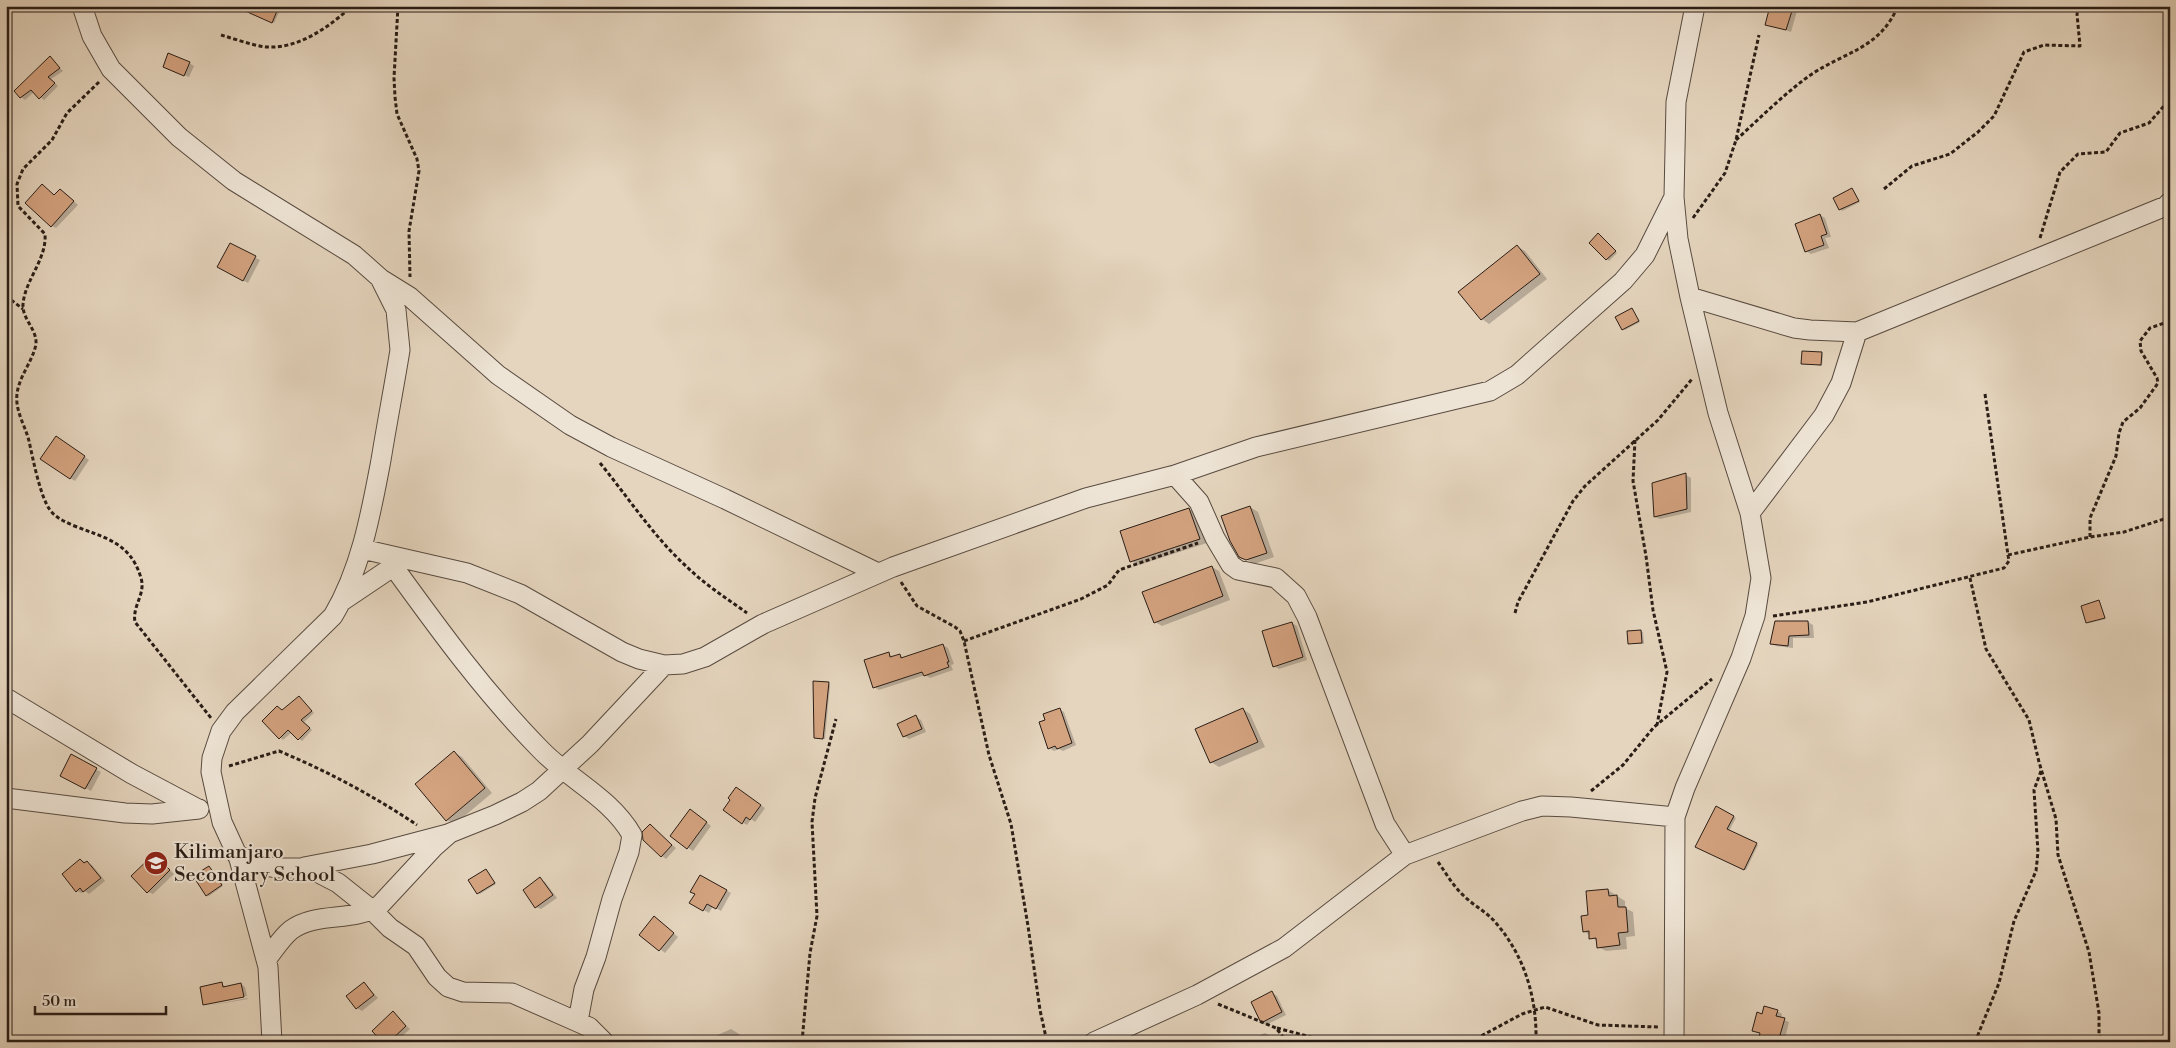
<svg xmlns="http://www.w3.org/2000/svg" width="2176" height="1048" font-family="'Libre Bodoni',serif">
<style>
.shadow{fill:#0003}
.building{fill:#d4a380;stroke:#291d16}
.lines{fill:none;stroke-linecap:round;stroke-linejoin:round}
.minor-casing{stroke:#584b40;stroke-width:21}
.path{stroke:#291d16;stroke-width:3;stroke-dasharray:4 2.5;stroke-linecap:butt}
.minor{stroke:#eee4d5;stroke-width:19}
.labels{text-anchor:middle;stroke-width:4;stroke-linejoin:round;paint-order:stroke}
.poi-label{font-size:20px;fill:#291d16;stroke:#eee4d5;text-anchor:start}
</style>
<rect width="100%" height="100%" fill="#e5d5be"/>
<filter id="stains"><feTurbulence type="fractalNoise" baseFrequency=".004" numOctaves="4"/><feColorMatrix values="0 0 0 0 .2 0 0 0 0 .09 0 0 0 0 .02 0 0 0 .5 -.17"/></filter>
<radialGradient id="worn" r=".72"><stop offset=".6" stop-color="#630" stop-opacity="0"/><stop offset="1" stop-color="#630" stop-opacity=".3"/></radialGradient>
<path class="shadow" d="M271 6 280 10 274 23 254 14Z
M1771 6H1788L1797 11 1791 32 1766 24Z
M50 58 63 71 51 79 58 86 44 100 34 92 25 100 21 97Z
M189 63 194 66 189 77 169 69Z
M1852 190 1860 202 1842 211 1835 198Z
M65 193 78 205 56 228 52 226 55 196Z
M1820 215 1825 218 1831 237 1825 238 1829 248 1811 254 1806 251Z
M1600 236 1617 253 1609 261 1591 243Z
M230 245 260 260 248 283 219 267Z
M1518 247 1525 251 1547 279 1489 324 1482 319Z
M1632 310 1640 322 1625 330 1623 329Z
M1821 353 1823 354 1822 366 1802 363Z
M61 441 89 460 75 481 70 478Z
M1686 475 1691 478V512L1660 519 1655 517Z
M1250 507 1258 512 1274 557 1254 564 1246 559Z
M1189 509 1197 514 1207 543 1139 565 1131 561Z
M1212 567 1219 571 1230 600 1162 626 1155 622Z
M2099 602 2106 619 2089 623 2087 622Z
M1808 622 1813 625 1814 638H1793V648L1776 646 1771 643Z
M1292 623 1297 626 1307 660 1279 669 1274 666Z
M1641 631 1643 632 1644 644 1629 643Z
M943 645 948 648 954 664 951 665 953 670 930 678 925 675 879 690 874 687 888 654 894 657 900 655 904 658Z
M828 683 830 685 825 739H817L815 738Z
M299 697 314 713 304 722 312 730 302 741 292 732 283 740 263 721 283 711Z
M1059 709 1064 712 1076 745 1063 751 1059 749 1054 751 1049 748 1047 720Z
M1243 709 1250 714 1265 747 1219 767 1211 762Z
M916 717 921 720 926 732 909 739 904 736Z
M455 753 462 757 492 793 455 824 447 820Z
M72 756 101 772 91 791 62 775Z
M741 792 765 808 755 822 751 819 747 825 742 822Z
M1716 808 1736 818 1729 831 1758 845 1746 870 1697 846Z
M695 813 711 826 693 851 672 836Z
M650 826 676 848 666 859 662 856Z
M154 855 174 874 153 894 148 892Z
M81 860 92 865 105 881 89 894 85 891 82 893 77 891Z
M209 867 223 886 209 896 207 895Z
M486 870 496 884 480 894 478 893Z
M700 876 731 893 721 911 713 906 709 913 691 903 696 894Z
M540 879 545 882 557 898 541 909 536 907Z
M1608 890 1625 901V908L1633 912 1635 936 1626 937 1627 949 1606 951 1598 947V942L1584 931 1589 916 1587 892Z
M659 921 678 937 665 953 641 934Z
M364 983 378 998 362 1011 357 1008 348 996Z
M222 984 227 988 241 984 245 987 247 996 204 1004Z
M1272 993 1277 996 1286 1015 1266 1025 1261 1022Z
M247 998 248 999 207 1006Z
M1777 1011 1782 1014 1781 1019 1789 1022 1784 1042H1767L1761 1034 1753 1030 1763 1015Z
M393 1013 410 1029 396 1042H384Z
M731 1029 739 1034 741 1039 749 1042H702Z
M1265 1033 1270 1036 1272 1042H1244Z"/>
<path class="building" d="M234 6H279L272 23Z
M1770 6 1792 11 1786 30 1765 25Z
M168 53 190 62 184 76 163 67Z
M50 56 60 68 48 77 55 83 39 99 31 90 20 98 14 91Z
M42 184 54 195 60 189 74 201 51 227 25 203Z
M1852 188 1859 201 1839 210 1833 198Z
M1820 214 1827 234 1821 236 1824 245 1805 252 1795 224Z
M1598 233 1616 251 1606 260 1589 243Z
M230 243 256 256 243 281 217 267Z
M1517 245 1540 274 1481 320 1458 292Z
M1632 308 1639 321 1622 330 1615 317Z
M1802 351 1822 352 1821 365 1801 364Z
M56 436 85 456 70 479 40 459Z
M1686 473 1687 509 1654 517 1652 483Z
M1250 506 1267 553 1246 560 1239 557 1230 541 1221 516Z
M1189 508 1200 539 1130 562 1120 531Z
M1212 566 1223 596 1154 623 1142 592Z
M2099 600 2105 618 2086 623 2081 606Z
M1775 621H1808L1809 635 1789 636 1788 646 1770 644Z
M1292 622 1303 657 1273 667 1262 631Z
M1641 630 1642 643 1628 644 1627 631Z
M943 644 949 662H947L949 667 924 676 922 672 873 688 864 660 889 652 890 657 900 654 901 658Z
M813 681 829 682 823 739 814 738Z
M299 696 312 711 301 720 310 728 298 740 288 730 279 739 262 721 277 706 282 710Z
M1060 708 1072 743 1057 749 1055 746 1048 749 1039 722 1045 720 1043 714Z
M1243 708 1258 742 1210 763 1195 729Z
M916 715 922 729 903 737 897 724Z
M454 751 485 788 446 821 415 784Z
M71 754 97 768 85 789 60 776Z
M736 787 761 805 750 820 746 817 742 824 723 810 730 800 728 798Z
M1716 806 1734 816 1727 829 1757 843 1744 870 1695 847Z
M690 809 707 822 687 849 670 836Z
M650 824 672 845 661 857 643 840 642 832Z
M154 854 170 870 147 893 131 876Z
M80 859 84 863 87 861 101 878 83 892 80 888 76 892 62 874Z
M209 866 222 885 206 896 193 876Z
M486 869 495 883 477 894 468 880Z
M700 875 727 890 716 909 707 904 703 911 689 903 695 894 690 892Z
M540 877 553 895 535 908 523 890Z
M1608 889 1609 896 1617 895 1618 907H1626L1628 932 1618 933 1620 945 1597 948 1596 938 1589 939V931L1583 932 1581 916 1588 915 1586 891Z
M654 916 674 933 659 951 639 935Z
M222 982 223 987 241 983 244 997 203 1005 200 987Z
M364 982 374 995 356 1009 346 996Z
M1272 991 1282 1012 1261 1023 1251 1002Z
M1764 1006 1778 1010 1776 1016 1785 1018 1778 1042H1758L1760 1033 1752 1031 1757 1012 1762 1014Z
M393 1011 406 1026 389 1042H382L372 1031Z"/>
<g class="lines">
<g class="minor-casing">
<path id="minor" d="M82 6 92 36 111 69 179 137 234 181 354 255 380 278 396 310 400 350C394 387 387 423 381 460 371 513 361 569 333 616L235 712 221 731 212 758 211 772 222 822 239 859 268 967 272 1042
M381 279 410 297 498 375 570 425 611 447 725 499 878 573
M1690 297 1794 328 1810 330 1857 332 2166 206 2170 202
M1175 475 1199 502 1215 538 1231 565 1238 570 1276 578 1296 596 1307 617 1385 824 1405 855
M1750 513 1824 415 1841 383 1857 332
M362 549 467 573 520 594 622 652 639 659 664 665 683 664 705 657 763 624 893 567 1086 498 1175 475 1256 447 1490 391 1517 375 1623 281 1645 255 1674 197
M393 566C440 631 485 693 541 750 570 780 611 798 632 835L629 852 612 899 596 957 584 989 578 1021
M342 601 403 560
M6 698 132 774 198 809
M6 798 125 813 152 814 199 809
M236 854 260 865 276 868H309L338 883 372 910 390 928 416 946 437 977 448 987 463 992 512 993 589 1027 604 1042
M304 867 372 854 448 834
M266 960C274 950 281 938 291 930 317 911 353 923 380 905L433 848 450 833 495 815 522 802 539 791 590 744 664 665
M1094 1042 1197 995 1284 948 1405 855 1522 811 1542 806 1571 807 1675 817
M1674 1042 1675 817 1685 788 1741 658 1755 616 1761 578 1750 513 1718 413 1690 297 1678 239 1674 197 1676 102 1695 6"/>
</g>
<path class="path" d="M398 6 394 78 395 97 397 114 417 159 419 171 409 231 410 277
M221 35C235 39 251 45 266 47 299 49 329 27 352 6
M99 82 67 113 52 140 23 169 17 184 18 206 45 234C47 259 25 280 23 304 22 319 37 329 36 344 33 361 19 376 17 394 15 411 25 425 29 441 33 459 40 496 50 510 56 518 64 521 72 525 104 538 130 541 141 578 146 594 132 606 135 622L211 718
M1736 140C1760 118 1783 95 1809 76 1845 51 1879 50 1898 6
M1884 189 1912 166 1950 154 1978 132 1994 116 2024 52 2044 45 2080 46 2077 14 2079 6
M1693 218 1725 173 1736 140 1759 35
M2040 238 2060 172 2078 154 2106 152 2120 133 2149 123 2164 106 2170 93
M6 296 23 309
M1635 440 1633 481 1646 556 1653 610 1667 672 1657 725
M600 463C628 497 653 536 686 566 704 584 726 598 747 613
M2090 537V518L2116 456 2119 433 2123 422 2140 408 2158 383 2157 378 2141 351 2140 341 2150 328 2170 321
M2008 555 2090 537 2124 532 2170 517
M1970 578 1986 649 2029 720 2039 762 2056 819 2058 855 2089 952 2099 1013V1035L2103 1042
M901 582 917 606 955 627 960 631 964 641 989 755 1011 824 1028 926 1040 1010 1047 1042
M1515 613 1518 602 1573 501 1585 486 1658 420 1692 379
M1773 616 1867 602 2004 568 2009 561 2008 555 1985 394
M964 641 1081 599 1108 585 1119 570 1198 543
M229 766 279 751C327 771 374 796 417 825
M1591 791 1623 765 1654 727 1712 679
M1438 862C1446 873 1453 886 1464 896 1474 906 1487 912 1496 923 1525 957 1537 998 1536 1042
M1218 1004 1276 1028 1287 1042
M1277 1028 1329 1042
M802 1042 810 953 817 916 812 822 815 798 836 719
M1470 1042 1522 1014 1545 1007 1598 1025 1658 1027
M1975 1042 1999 983 2014 921 2036 871 2038 852 2034 790 2041 771"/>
<use href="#minor" class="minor"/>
</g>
<defs>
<g id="school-disc" transform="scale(1.25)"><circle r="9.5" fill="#8f2418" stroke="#eee4d5"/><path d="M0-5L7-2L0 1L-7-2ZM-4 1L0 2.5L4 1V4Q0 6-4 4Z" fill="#fff"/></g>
</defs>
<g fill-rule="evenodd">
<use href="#school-disc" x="156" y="863"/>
</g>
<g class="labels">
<g class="poi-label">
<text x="174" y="858">Kilimanjaro<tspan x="174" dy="23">Secondary School</tspan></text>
</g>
</g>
<rect width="2176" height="1048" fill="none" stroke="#e5d5be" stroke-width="25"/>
<rect x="8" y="8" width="2161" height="1033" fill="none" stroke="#291d16" stroke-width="2.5"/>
<rect x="12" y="12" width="2151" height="1023" fill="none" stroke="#291d16"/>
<path d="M35 1006v8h131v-8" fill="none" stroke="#291d16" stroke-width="2.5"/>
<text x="42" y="1006" font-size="15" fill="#291d16" stroke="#eee4d5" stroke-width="4" paint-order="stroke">50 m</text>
<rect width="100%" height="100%" filter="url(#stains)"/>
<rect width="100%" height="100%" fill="url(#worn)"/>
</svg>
